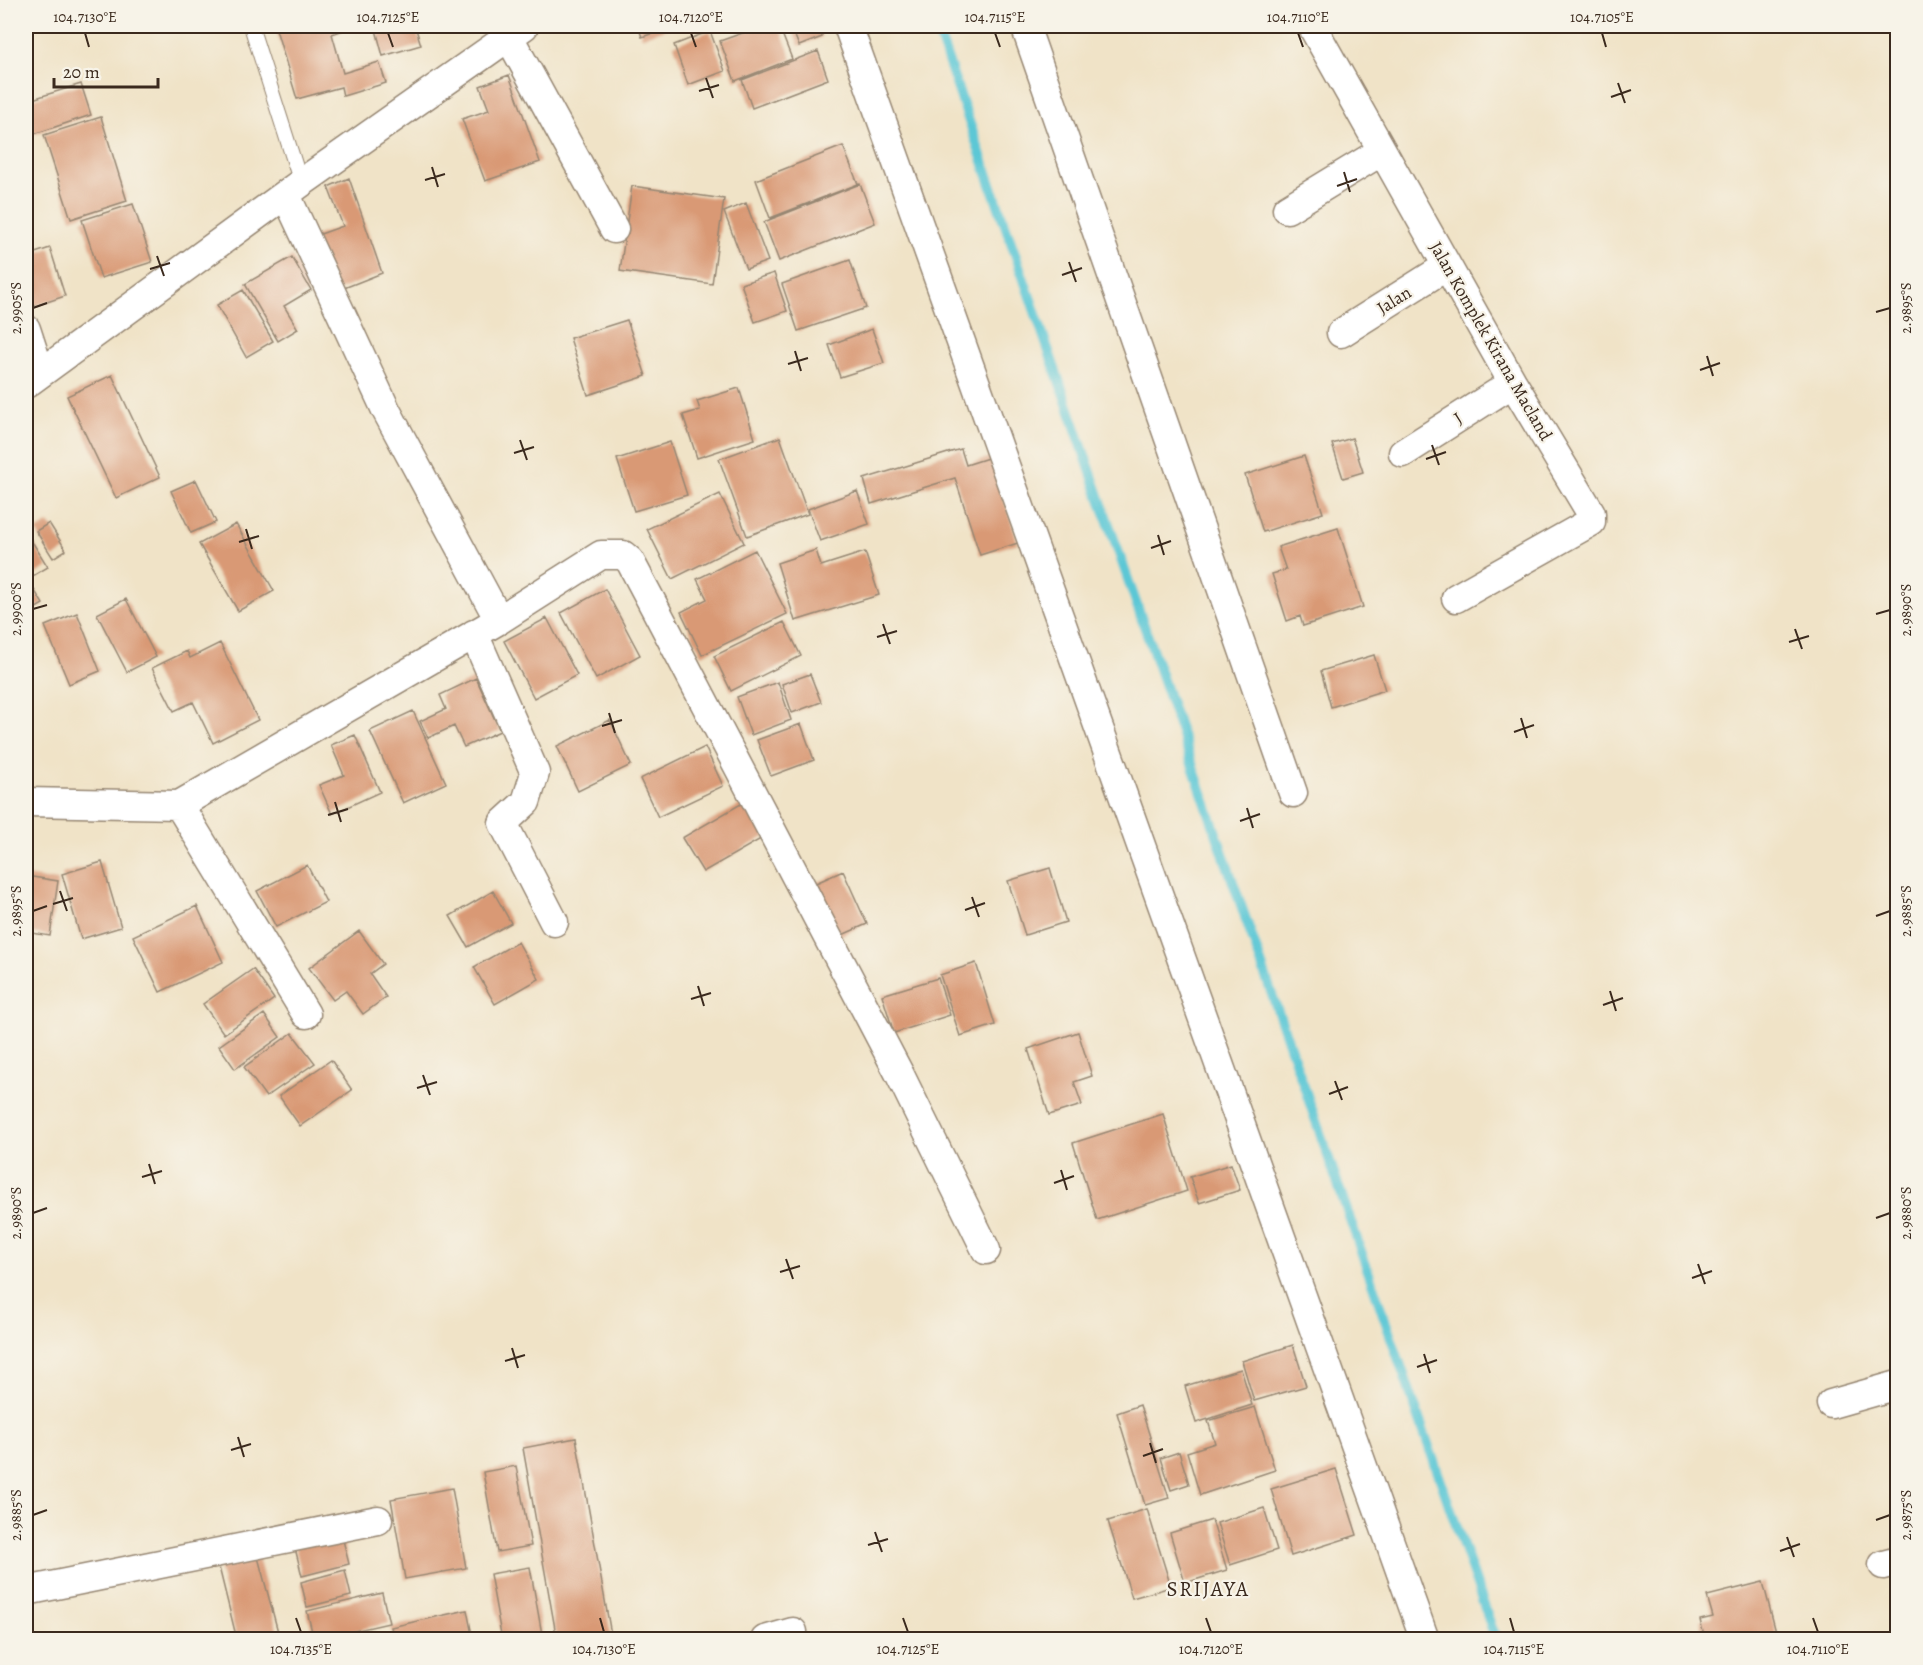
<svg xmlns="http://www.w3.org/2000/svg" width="1923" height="1665" font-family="Alegreya,serif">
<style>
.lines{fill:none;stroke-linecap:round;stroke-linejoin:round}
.stream{stroke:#5cc7d5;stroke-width:10}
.building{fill:#d99974}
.service-casing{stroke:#968672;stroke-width:16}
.minor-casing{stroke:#968672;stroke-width:31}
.service{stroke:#fff;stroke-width:14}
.minor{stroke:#fff;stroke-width:28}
.ticks{fill:none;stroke:#3b2a1e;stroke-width:2}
.labels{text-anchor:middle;stroke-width:4.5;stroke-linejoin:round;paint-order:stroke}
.street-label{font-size:18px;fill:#3b2a1e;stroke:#f7f3e8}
.quarter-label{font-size:21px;letter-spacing:1.5px;fill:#3b2a1e;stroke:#f7f3e8}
.neatline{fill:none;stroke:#3b2a1e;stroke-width:2}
.ticks-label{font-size:15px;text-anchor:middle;fill:#3b2a1e}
</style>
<rect width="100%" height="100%" fill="#f7f3e8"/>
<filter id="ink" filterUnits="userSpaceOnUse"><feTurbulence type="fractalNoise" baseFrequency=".0167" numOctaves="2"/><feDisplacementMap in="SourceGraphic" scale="12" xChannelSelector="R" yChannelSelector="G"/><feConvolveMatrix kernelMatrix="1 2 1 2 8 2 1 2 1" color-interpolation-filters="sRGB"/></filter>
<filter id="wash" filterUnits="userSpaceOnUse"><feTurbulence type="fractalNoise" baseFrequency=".008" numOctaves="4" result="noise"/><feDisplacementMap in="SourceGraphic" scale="24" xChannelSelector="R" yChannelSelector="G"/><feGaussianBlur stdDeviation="1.35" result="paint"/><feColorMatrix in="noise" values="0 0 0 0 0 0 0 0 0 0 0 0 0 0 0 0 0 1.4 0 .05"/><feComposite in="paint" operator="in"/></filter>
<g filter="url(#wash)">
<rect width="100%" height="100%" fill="#f0e3c7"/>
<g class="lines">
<path class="stream" d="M936 26 1496 1640"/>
</g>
<g id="blocks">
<path class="building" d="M275 26H348L349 28 332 34 343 73 379 62 386 83 343 96 341 87 297 99Z
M375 26H415L421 45 383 56Z
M638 26H673L642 37Z
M762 26H779L792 59 735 81 720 41Z
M791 26H818L822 37 799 46Z
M710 31 725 71 688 85 674 45Z
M818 51 828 79 752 108 742 80Z
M509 75 540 162 485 181 462 119 489 110 480 86Z
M81 84 91 115 34 134 26 101Z
M101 117 127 201 71 219 44 135Z
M843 146 858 184 770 218 756 180Z
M349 178 382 273 334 292 312 237 343 226 328 187Z
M860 184 875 223 779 261 764 222Z
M632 186 724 199 712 284 620 271Z
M746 203 768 261 746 269 724 212Z
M133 204 152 262 101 278 82 220Z
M50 248 65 296 26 309V256Z
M292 257 311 290 284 306 298 329 278 341 245 284Z
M850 260 866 308 798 331 782 284Z
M774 273 787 311 755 322 741 284Z
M243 290 273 341 246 357 217 305Z
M627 320 646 376 588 395 570 338Z
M872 329 884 363 840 377 829 345Z
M112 375 160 477 116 498 67 396Z
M739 388 755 439 697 458 683 415 700 410 697 401Z
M780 437 808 514 747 536 719 459Z
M1352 438 1363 472 1343 478 1332 444Z
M670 442 687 495 634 511 617 459Z
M961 449 966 465 991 457 1018 543 980 555 955 478 871 504 864 479Z
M1304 456 1323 513 1263 532 1245 475Z
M196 480 216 522 191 533 171 491Z
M857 491 869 524 820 541 808 509Z
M720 494 744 543 672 579 647 529Z
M49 523 66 550 53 558 36 531Z
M236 524 274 591 238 611 199 544Z
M1338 528 1363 607 1303 626 1300 616 1287 621 1272 574 1286 570 1278 547Z
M31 540 48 567 26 580V543Z
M755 550 787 614 702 655 681 612 707 599 697 579Z
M816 550 821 566 865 552 879 595 795 621 777 563Z
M28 580 43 604 26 614V582Z
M605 589 640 655 596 679 561 613Z
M126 599 156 657 127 672 97 614Z
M77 613 100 671 69 684 45 626Z
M547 618 577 675 534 698 504 641Z
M784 622 801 656 731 691 714 656Z
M220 643 258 720 213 743 193 702 174 711 152 668 187 651 190 658Z
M1374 655 1385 690 1331 707 1321 671Z
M810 674 821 702 792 713 782 684Z
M476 678 500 731 464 747 454 726 428 738 420 721 446 709 440 695Z
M778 682 791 720 751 735 737 697Z
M413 711 446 783 403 803 370 731Z
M610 720 631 765 578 791 557 746Z
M801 724 814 760 771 776 757 740Z
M355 735 380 792 332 814 319 785 344 775 331 745Z
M705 747 723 786 658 817 640 779Z
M746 801 766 836 703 872 682 838Z
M102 862 121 927 81 939 62 874Z
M307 865 326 902 276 927 257 891Z
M1050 868 1066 922 1025 935 1008 881Z
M843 871 867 924 840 936 816 883Z
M26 876 58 881 50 936 26 932Z
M493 891 511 923 468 947 450 916Z
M197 906 223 962 160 992 133 936Z
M359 931 383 964 370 974 386 997 363 1014 346 991 333 1000 309 968Z
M518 942 539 979 495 1004 474 967Z
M976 963 995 1025 960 1036 940 975Z
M253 969 274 999 224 1034 203 1004Z
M938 978 950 1015 894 1033 882 995Z
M264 1014 280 1037 235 1069 219 1046Z
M1078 1032 1092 1076 1074 1082 1082 1105 1049 1115 1028 1049Z
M292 1033 315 1063 266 1097 244 1067Z
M331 1060 352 1090 300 1126 279 1096Z
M1163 1114 1187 1191 1097 1220 1073 1143Z
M1231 1164 1240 1190 1199 1203 1190 1177Z
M1293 1345 1306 1386 1254 1401 1242 1361Z
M1241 1369 1252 1405 1196 1423 1185 1386Z
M1140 1405 1169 1498 1145 1505 1117 1413Z
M1255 1407 1275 1470 1200 1495 1187 1452 1215 1443 1208 1421Z
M576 1438 612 1640H557L523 1448Z
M1179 1452 1189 1484 1171 1490 1161 1458Z
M516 1466 531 1546 497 1552 483 1472Z
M1336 1469 1357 1535 1291 1556 1271 1489Z
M452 1488 466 1568 405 1579 391 1499Z
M1264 1508 1277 1550 1230 1565 1217 1523Z
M1147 1509 1171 1587 1132 1598 1108 1521Z
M1212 1520 1227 1570 1185 1583 1170 1533Z
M341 1532 349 1564 302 1576 294 1544Z
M258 1557 278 1632 237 1640 219 1567Z
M530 1567 543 1640H502L490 1574Z
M345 1570 351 1596 307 1607 301 1582Z
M1763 1582 1778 1640H1705L1700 1620 1713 1617 1707 1596Z
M382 1593 389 1623 314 1640 307 1611Z
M467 1610 473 1640H394L391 1627Z"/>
</g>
</g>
<g filter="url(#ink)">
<use href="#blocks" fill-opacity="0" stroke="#968672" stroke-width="1.5"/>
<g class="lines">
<g class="service-casing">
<path id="service" d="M251 26 301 183"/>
</g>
<g class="minor-casing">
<path id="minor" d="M848 26 1425 1640
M1025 26 1293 793
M1312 26 1513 383 1591 513V522L1456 598
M509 37 614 229
M286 195 386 410 499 620
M1287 209 1382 151
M26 329 40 372
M1341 333 1447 266
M26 384 301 183 524 26
M1403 453 1513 383
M474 634 535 773 526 802 503 823 554 922
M26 802 179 805 499 620 601 555H623L630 561 656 610 899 1073 986 1250
M179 805 306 1014
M1831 1404 1898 1385
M1883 1565 1898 1561
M26 1591 378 1520
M765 1640 793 1632"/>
</g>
<use href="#service" class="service"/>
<use href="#minor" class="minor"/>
</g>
</g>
<path class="ticks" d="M85 33 89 47M388 33 393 47M691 33 696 47M995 33 1000 47M1298 33 1303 47M1602 33 1606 47M706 78 713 98M1618 83 1625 103M699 91 719 85M1611 97 1631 90M432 167 438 187M1344 172 1350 192M425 180 445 174M1337 186 1357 179M157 256 164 276M1069 262 1076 282M150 269 170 263M1062 275 1082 268M33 308 47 303M1876 312 1890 308M795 351 801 371M1707 356 1713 376M788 364 808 358M1700 370 1720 363M520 440 527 460M1432 445 1439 465M514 453 534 447M1426 459 1446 452M246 529 252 549M1158 535 1164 555M239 542 259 536M1151 548 1171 541M33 609 47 605M1876 614 1890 610M883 624 890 644M1795 629 1802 649M877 637 897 631M1789 642 1809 636M609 713 615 733M1521 718 1527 738M602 726 622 720M1514 732 1534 725M335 802 341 822M1247 808 1253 828M328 815 348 809M1240 821 1260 814M60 891 67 911M972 897 979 917M53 904 73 898M965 910 985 903M33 911 47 906M1876 916 1890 911M698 986 704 1006M1610 991 1616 1011M691 999 711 993M1603 1005 1623 998M423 1075 430 1095M1335 1081 1342 1100M417 1088 437 1082M1329 1094 1348 1087M149 1164 155 1184M1061 1170 1067 1190M142 1177 162 1171M1054 1183 1074 1176M33 1213 47 1208M1876 1218 1890 1213M786 1259 793 1279M1698 1264 1705 1284M780 1272 800 1266M1692 1278 1712 1271M512 1348 518 1368M1424 1354 1430 1373M505 1361 525 1355M1417 1367 1437 1360M238 1437 244 1457M1150 1443 1156 1463M231 1450 251 1444M1143 1456 1163 1449M33 1515 47 1510M1876 1520 1890 1515M875 1532 882 1552M1787 1537 1794 1557M868 1545 888 1539M1780 1551 1800 1544M296 1618 301 1632M600 1618 604 1632M903 1618 908 1632M1206 1618 1211 1632M1510 1618 1514 1632M1813 1618 1818 1632"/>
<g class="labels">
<g class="street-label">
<text transform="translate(1394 300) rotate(-32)" y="6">Jalan</text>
<text transform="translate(1491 341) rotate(60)" y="6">Jalan Komplek Kirana Macland</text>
<text transform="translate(1458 418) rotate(-33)" y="6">J</text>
</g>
<g class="quarter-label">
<text x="1208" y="1596">SRIJAYA</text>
</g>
</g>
<rect width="1923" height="1665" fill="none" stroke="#f7f3e8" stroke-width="66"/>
<path d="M54 78v9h104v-9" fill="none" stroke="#3b2a1e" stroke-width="3"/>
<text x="63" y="78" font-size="18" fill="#3b2a1e" stroke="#f7f3e8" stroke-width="4.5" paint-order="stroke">20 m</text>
<rect x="33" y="33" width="1857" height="1599" class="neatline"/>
<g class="ticks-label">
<text x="85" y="22">104.7130°E</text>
<text x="388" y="22">104.7125°E</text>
<text x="691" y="22">104.7120°E</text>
<text x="995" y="22">104.7115°E</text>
<text x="1298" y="22">104.7110°E</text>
<text x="1602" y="22">104.7105°E</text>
<text transform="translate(16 308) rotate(-90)" y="5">2.9905°S</text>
<text transform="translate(1906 308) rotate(-90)" y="5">2.9895°S</text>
<text transform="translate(16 609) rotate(-90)" y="5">2.9900°S</text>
<text transform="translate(1906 610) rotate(-90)" y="5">2.9890°S</text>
<text transform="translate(16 911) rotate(-90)" y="5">2.9895°S</text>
<text transform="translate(1906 911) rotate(-90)" y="5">2.9885°S</text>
<text transform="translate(16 1213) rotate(-90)" y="5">2.9890°S</text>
<text transform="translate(1906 1213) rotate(-90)" y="5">2.9880°S</text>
<text transform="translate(16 1515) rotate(-90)" y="5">2.9885°S</text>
<text transform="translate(1906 1515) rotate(-90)" y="5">2.9875°S</text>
<text x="301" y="1654">104.7135°E</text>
<text x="604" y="1654">104.7130°E</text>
<text x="908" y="1654">104.7125°E</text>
<text x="1211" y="1654">104.7120°E</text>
<text x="1514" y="1654">104.7115°E</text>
<text x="1818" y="1654">104.7110°E</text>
</g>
</svg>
